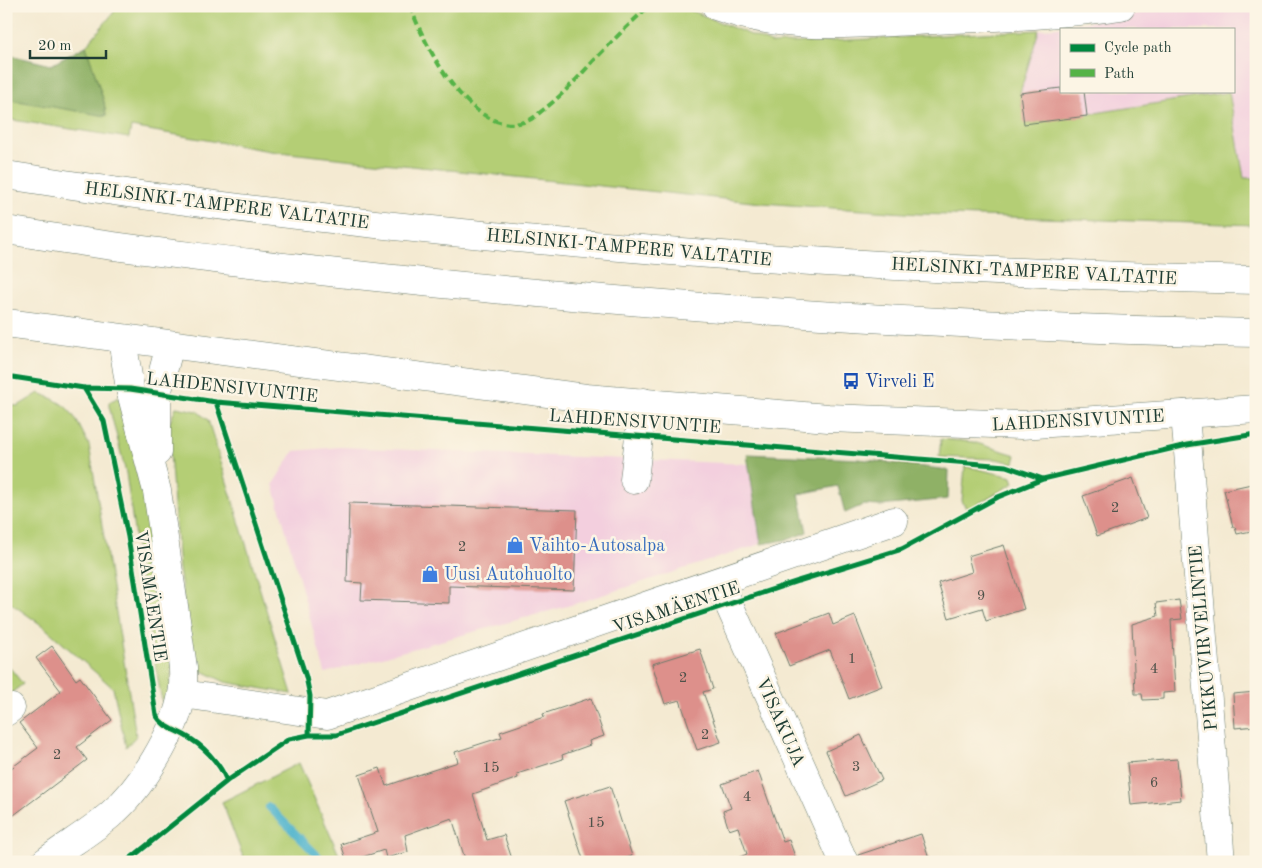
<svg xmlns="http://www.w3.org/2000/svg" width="1262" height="868" font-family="'Old Standard TT',serif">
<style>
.built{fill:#f3cfde;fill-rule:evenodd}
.green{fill:#b4ce74;stroke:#6a8654}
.forest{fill:#8fb166;stroke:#57774d}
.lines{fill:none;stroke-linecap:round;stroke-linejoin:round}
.stream{stroke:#4eb3cc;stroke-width:8}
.building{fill:#dd908b}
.minor-casing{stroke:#6a7a6b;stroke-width:29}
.major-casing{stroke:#6a7a6b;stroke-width:29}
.highway-casing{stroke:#6a7a6b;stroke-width:29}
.minor{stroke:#fff;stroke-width:28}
.major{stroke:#fff;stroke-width:28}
.highway{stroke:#fff;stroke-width:28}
.quiet{stroke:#55b346;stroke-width:4;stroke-dasharray:8 4;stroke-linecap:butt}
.cycleway-casing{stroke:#fcf5e5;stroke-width:8}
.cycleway{stroke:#00873e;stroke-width:5}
.labels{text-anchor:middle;stroke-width:5;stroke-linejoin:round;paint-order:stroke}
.number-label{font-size:15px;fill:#4e524a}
.street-label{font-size:18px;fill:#1f3d34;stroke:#fcf5e5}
.transit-label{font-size:18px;fill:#164399;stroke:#fcf5e5;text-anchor:start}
.shop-label{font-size:18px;fill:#366cbe;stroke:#fcf5e5;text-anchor:start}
</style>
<rect width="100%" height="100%" fill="#fcf5e5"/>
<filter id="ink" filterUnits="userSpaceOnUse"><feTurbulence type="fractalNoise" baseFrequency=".02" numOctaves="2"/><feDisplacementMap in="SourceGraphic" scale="10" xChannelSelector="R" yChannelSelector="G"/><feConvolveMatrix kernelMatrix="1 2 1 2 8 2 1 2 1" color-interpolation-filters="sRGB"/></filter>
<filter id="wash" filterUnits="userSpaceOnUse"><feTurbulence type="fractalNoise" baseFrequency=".0096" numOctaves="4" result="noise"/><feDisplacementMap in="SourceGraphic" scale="20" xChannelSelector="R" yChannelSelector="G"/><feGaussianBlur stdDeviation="1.12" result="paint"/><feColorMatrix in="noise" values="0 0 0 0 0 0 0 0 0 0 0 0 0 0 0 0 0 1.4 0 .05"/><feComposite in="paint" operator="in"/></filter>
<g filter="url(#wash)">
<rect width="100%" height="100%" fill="#f4ead2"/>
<path class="built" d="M1183 6H1256V178H1244L1087 116 1024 124 1020 93 1039 30ZM1061 29H1233V91H1061Z
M340 447 748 464 761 544 571 605 325 673 273 484 294 451Z"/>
<path class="green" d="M114 6H680L773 44 1039 30 1020 93 1025 124 1229 92 1244 178H1256V225L919 214 762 203 270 151 131 127 129 138 6 119V99L106 115 104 102 86 46 114 12Z
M39 393C73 406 73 414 89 445L136 736 126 747 113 688 43 626 6 600V405L18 406Z
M119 397 135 430 172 667 168 708 163 707 143 595 126 473 109 406V402Z
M176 407 197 411 208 420 292 694 225 682 194 667 179 569 168 427Z
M941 439 973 442 1016 455 1014 463 996 459 939 457Z
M965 466 1012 477 1014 483 971 508H966L962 501Z
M10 668 23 684 6 697V671Z
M299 763 342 862H245L222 802Z"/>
<path class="forest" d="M86 46 104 102 106 116 6 99V54L51 65Z
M747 454 859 459 949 470 948 499 880 506 863 505 845 513 838 486 799 494 807 532 790 539 761 544Z"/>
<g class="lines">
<path class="stream" d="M269 807 324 862"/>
</g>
<g id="blocks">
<path class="building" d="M1061 88V91H1084L1087 116 1024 124 1020 93Z
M1133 478 1147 518 1097 536 1083 496Z
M1256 483V530L1237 534 1235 527H1233L1224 490Z
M349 503 577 510 574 590 449 586V603L361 600 362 583 347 582Z
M1004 545 1024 609 986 621 982 608 949 618 938 583 972 572 968 556Z
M1179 600 1182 619 1171 620 1175 692 1163 693V699L1143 700 1142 694H1135L1132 624 1158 616 1156 603Z
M829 613 833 625 855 616 882 686 849 699 830 650 789 666 776 633Z
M52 646 76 680 80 677 112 720 77 747 87 760 6 821V772L38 748 19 723 61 691 36 658Z
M700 649 713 689 703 692 721 742 697 750 680 700 665 704 652 664Z
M1256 692V726L1235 728 1233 694Z
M591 698 604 736 589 741 590 745 562 755 563 759 517 774 518 778 473 794 487 840 504 835 513 862H466L452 818 405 835 408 852 386 858 384 850 347 862 341 844 378 832 359 775 380 768 386 786 427 772 458 762 455 752 502 737 500 732 544 717 543 714Z
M861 735 882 780 846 796 826 751Z
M1177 759 1181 800 1131 805 1127 763Z
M758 771 783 842 789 840 797 862H735V859L747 854 738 827 729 830 723 811 731 808 722 784Z
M610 786 632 856 615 862H584L564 801Z
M921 834 930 862H859L858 855Z"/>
</g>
</g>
<g filter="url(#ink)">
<use href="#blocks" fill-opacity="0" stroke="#6a7a6b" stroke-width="1"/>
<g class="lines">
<g class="minor-casing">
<path id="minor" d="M716 6C791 33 858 23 935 20 997 17 1060 15 1121 6
M1185 414 1221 862
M157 452V394L170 345
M634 480 643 402
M719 582 844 862
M183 694 327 715 894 521
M6 712 11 708
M45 862C66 846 90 832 110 815 140 790 176 732 182 694 184 685 183 676 183 667L157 491 130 389 122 339"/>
</g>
<g class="major-casing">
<path id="major" d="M6 323 586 398 828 418 1021 425 1256 409"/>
</g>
<g class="highway-casing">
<path id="highway" d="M6 175C419 240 838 270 1256 280
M6 230C135 251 265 265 394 279 680 309 968 328 1256 333"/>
</g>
<use href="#minor" class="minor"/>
<use href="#major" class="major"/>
<use href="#highway" class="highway"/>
<path class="quiet" d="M410 6C425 46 472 141 527 121 533 119 538 114 543 110 567 92 584 70 605 49 619 34 634 20 649 6"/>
<g class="cycleway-casing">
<path id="cycleway" d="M6 376 84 388 130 389 216 402 1006 466 1043 479
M84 388 104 421 128 537 156 715C163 727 173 729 184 735 203 745 219 762 227 781
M216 402 306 677 310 696 309 735
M126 862 227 781 289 739 309 735H336L798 581 902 549 998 497 1043 479 1187 445 1256 434"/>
</g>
<use href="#cycleway" class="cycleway"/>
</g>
</g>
<defs>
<g id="bus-bare" transform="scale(1.35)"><path d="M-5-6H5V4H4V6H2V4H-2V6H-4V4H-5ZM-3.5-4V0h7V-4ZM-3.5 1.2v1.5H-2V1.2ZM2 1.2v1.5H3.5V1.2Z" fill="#1a4fb4" stroke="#fcf5e5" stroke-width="2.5" paint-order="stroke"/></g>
<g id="shop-bare" transform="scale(1.35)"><path d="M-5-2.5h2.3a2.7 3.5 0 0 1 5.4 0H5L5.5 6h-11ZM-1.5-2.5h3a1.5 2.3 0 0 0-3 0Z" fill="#3f7fe0" stroke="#fcf5e5" stroke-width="2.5" paint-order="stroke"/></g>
</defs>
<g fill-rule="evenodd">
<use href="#bus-bare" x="851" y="381"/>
<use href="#shop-bare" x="515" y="545"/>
<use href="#shop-bare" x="430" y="574"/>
</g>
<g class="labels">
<g class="number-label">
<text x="1115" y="512">2</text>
<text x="462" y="551">2</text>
<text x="981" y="600">9</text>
<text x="852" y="663">1</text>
<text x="1154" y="673">4</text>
<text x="683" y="682">2</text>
<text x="705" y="739">2</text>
<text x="57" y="759">2</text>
<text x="856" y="771">3</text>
<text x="491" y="772">15</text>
<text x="1154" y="787">6</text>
<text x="747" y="801">4</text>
<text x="596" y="827">15</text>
</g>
<g class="street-label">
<text transform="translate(227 205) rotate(7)" y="6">HELSINKI-TAMPERE VALTATIE</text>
<text transform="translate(629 247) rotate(5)" y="6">HELSINKI-TAMPERE VALTATIE</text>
<text transform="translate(1034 271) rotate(3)" y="6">HELSINKI-TAMPERE VALTATIE</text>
<text transform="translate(232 387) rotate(6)" y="6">LAHDENSIVUNTIE</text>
<text transform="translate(1078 420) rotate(-3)" y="6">LAHDENSIVUNTIE</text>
<text transform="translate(635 421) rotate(4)" y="6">LAHDENSIVUNTIE</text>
<text transform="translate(151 596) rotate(81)" y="6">VISAMÄENTIE</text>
<text transform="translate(676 607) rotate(-18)" y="6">VISAMÄENTIE</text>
<text transform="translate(1203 638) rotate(-95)" y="6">PIKKUVIRVELINTIE</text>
<text transform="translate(781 722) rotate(66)" y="6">VISAKUJA</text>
</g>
<g class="transit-label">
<text x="865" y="387">Virveli E</text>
</g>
<g class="shop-label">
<text x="529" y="551">Vaihto-Autosalpa</text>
<text x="444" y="580">Uusi Autohuolto</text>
</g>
</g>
<rect width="1262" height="868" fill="none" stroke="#fcf5e5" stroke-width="25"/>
<rect x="1060" y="28" width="175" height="65" fill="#fcf5e5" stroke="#a4ab9e"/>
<rect x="1070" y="44" width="25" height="8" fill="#00873e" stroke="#a4ab9e"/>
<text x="1104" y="52" font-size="15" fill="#1f3d34">Cycle path</text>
<rect x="1070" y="69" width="25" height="8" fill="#55b346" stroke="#a4ab9e"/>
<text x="1104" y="78" font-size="15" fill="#1f3d34">Path</text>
<path d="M30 50v8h76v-8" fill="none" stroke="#1f3d34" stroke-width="2.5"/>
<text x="38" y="50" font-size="15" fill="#1f3d34" stroke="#fcf5e5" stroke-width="4" paint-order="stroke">20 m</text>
</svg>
